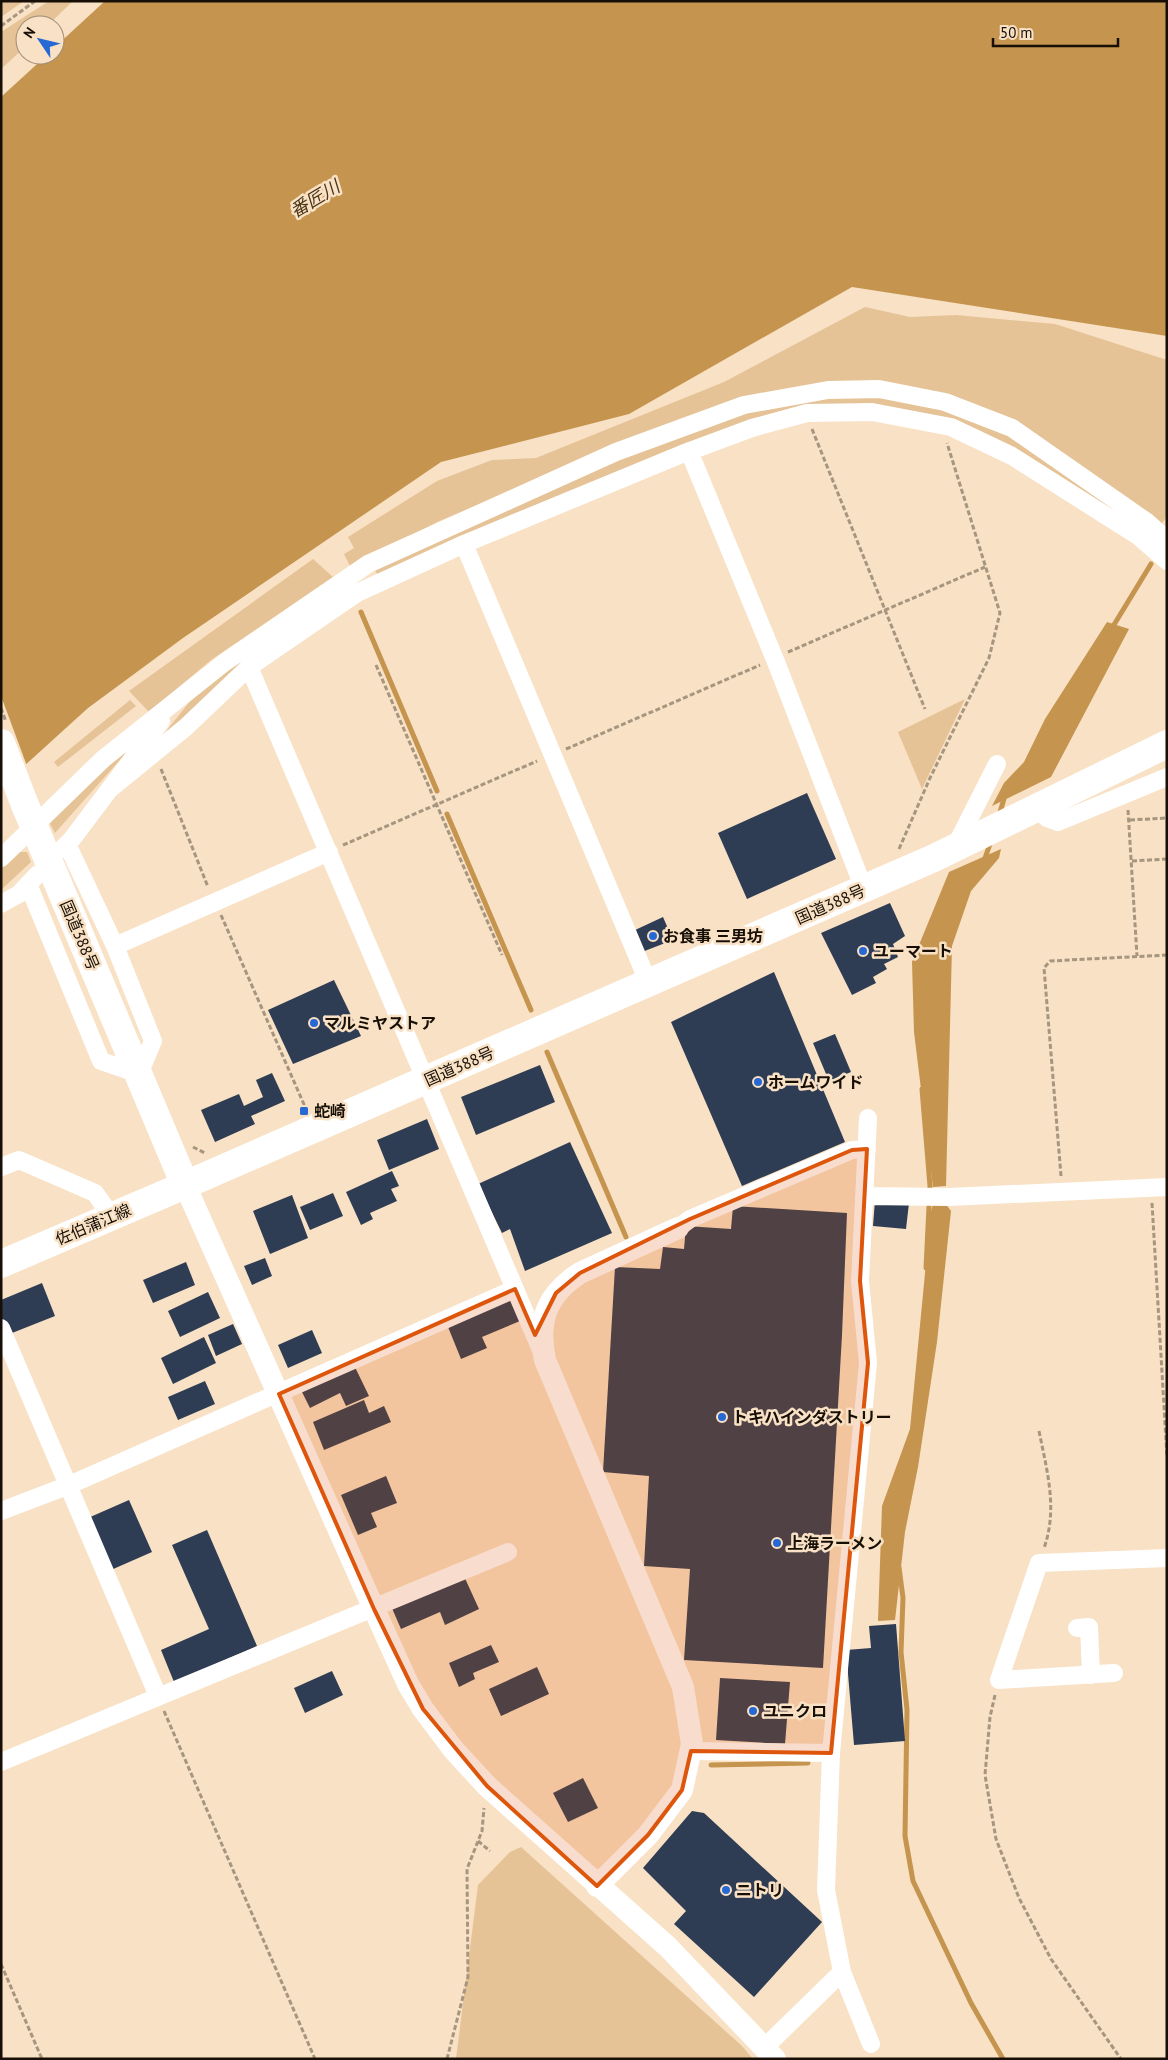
<svg xmlns="http://www.w3.org/2000/svg" width="1168" height="2060" font-family="'PT Sans','Noto Sans JP',sans-serif">
<style>
.green{fill:#e5c397}
.water{fill:#c5944e}
.pier{fill:#f8e1c4}
.lines{fill:none;stroke-linecap:round;stroke-linejoin:round}
.stream{stroke:#c5944e;stroke-width:5}
.building{fill:#2e3c54}
.path{stroke:#a6957f;stroke-width:3;stroke-dasharray:5 2.5;stroke-linecap:butt}
.minor{stroke:#fff;stroke-width:18}
.tertiary{stroke:#fff;stroke-width:22}
.primary{stroke:#fff;stroke-width:28}
.trunk{stroke:#fff;stroke-width:28}
.marked{fill:#de550c;fill-opacity:0.2;stroke:#de550c;stroke-width:4;stroke-linejoin:round}
.poi-dot{fill:#2668d4;stroke:#f8e1c4;stroke-width:2}
.labels{text-anchor:middle;stroke-width:5;stroke-linejoin:round;paint-order:stroke}
.street-label{font-size:16px;fill:#170f06;stroke:#f8e1c4}
.poi-label{font-size:16px;font-weight:bold;fill:#170f06;stroke:#f8e1c4;text-anchor:start}
.water-label{font-size:18px;font-style:italic;fill:#493416;stroke:#f8e1c4}
</style>
<rect width="100%" height="100%" fill="#f8e1c4"/>
<path class="green" d="M1 1H24L1 17Z
M49 1H73L48 25H25V47L1 69V32Z
M865 307 910 317 956 315 1055 324 1167 360V517L1160 525 1009 421 829 383 627 442 437 522 351 568 344 554 354 548 348 537 437 481 492 460 536 458 724 382Z
M877 392 943 406 1013 434 1167 548V553L955 426 812 408 380 577 371 566 499 507 748 408Z
M313 559 333 577 211 660 149 712 129 691Z
M234 660 245 664 172 733 167 730 207 680Z
M965 699 922 789 898 732Z
M130 700 136 706 58 767 54 762Z
M143 734 55 833 49 822Z
M14 852H27L31 862 1 890V864Z
M521 1847 742 2046 753 2059H456L478 1885 510 1852Z"/>
<path class="water" d="M105 1H1167V336L852 287 629 414 441 462 183 638 88 708 1 787V97L47 55H55V47Z
M1107 622 1129 629 1051 777 992 806 1004 783 1024 762 1045 719Z
M1001 849 999 858 971 891 952 946 946 1186 933 1187 914 1032 912 962 949 872Z
M945 1203 951 1211 937 1342 918 1467 905 1532 895 1620 878 1621 882 1506 910 1429 931 1211 933 1204Z"/>
<path class="pier" d="M1 696 27 766 2 789 1 786Z"/>
<g class="lines">
<path class="stream" d="M361 612 437 791
M1112 628 1151 564
M447 814 531 1010
M999 816 1005 795
M984 861 991 841
M547 1052 626 1237
M922 1089 930 1186 926 1268
M899 1567 903 1598 901 1652 907 1710 905 1836 913 1881 971 2003 1003 2059
M711 1765 808 1763"/>
</g>
<path class="building" d="M807 793 836 859 747 899 718 833Z
M890 903 905 936 893 944 898 957 884 964 887 969 873 977 876 983 852 995 821 933Z
M663 917 673 940 642 952 633 931Z
M774 972 845 1142 742 1186 671 1022Z
M334 980 361 1036 293 1064 268 1010Z
M835 1034 851 1072 829 1081 813 1043Z
M540 1065 555 1102 476 1135 461 1097Z
M272 1073 285 1101 251 1116 255 1124 215 1142 201 1110 239 1094 244 1106 263 1097 256 1080Z
M427 1119 439 1149 389 1170 377 1140Z
M570 1142 612 1233 525 1271 510 1229 502 1233 478 1184Z
M392 1171 399 1186 391 1189 397 1201 370 1213 373 1219 361 1225 346 1192Z
M333 1193 343 1216 310 1230 300 1207Z
M292 1195 308 1238 270 1254 253 1211Z
M875 1200 909 1203 906 1229 873 1226Z
M733 1206 847 1213 842 1335 823 1668 684 1660 690 1569 644 1566 649 1476 603 1472 615 1267 660 1269 663 1247 684 1249 686 1226 731 1229Z
M265 1258 272 1276 252 1285 244 1266Z
M186 1262 195 1285 153 1303 143 1280Z
M42 1283 55 1316 7 1335 1 1320V1300Z
M208 1292 220 1318 180 1337 168 1311Z
M510 1296 520 1321 482 1337 487 1348 461 1359 446 1322Z
M233 1324 242 1344 216 1356 208 1335Z
M312 1330 322 1353 288 1368 278 1345Z
M204 1337 216 1363 173 1384 161 1358Z
M353 1363 369 1396 346 1406 340 1393 310 1408 300 1388Z
M205 1381 215 1404 178 1420 168 1397Z
M364 1400 369 1413 384 1406 391 1422 324 1450 313 1422Z
M386 1476 397 1503 371 1513 377 1527 358 1535 341 1495Z
M129 1500 152 1552 111 1570 88 1518Z
M207 1530 257 1646 174 1682 161 1650 209 1629 172 1545Z
M463 1574 479 1609 445 1625 440 1612 401 1629 391 1606Z
M896 1624 905 1741 854 1745 846 1650 871 1648 869 1626Z
M491 1645 499 1662 473 1673 475 1679 459 1687 449 1663Z
M537 1667 549 1694 501 1716 489 1689Z
M332 1671 343 1695 305 1713 294 1688Z
M720 1678 790 1682 785 1744 716 1740Z
M583 1778 598 1808 568 1822 553 1793Z
M692 1811 704 1813 822 1922 754 1997 674 1924 686 1911 643 1868Z"/>
<g class="lines">
<path class="path" d="M1 26 35 1
M812 429 925 709
M788 652 985 567
M376 665 502 955
M1 708 6 722
M566 749 760 665
M161 769 208 887
M1128 810 1137 956
M1130 820 1167 818
M343 845 537 761
M899 849 930 778 989 658 1000 613 947 443
M1132 861 1167 859
M221 915 306 1109
M193 1147 205 1153
M1061 1176 1044 968 1050 961 1167 955
M1152 1203 1167 1457
M1039 1431C1047 1471 1058 1509 1044 1548
M995 1695 990 1717 985 1775 996 1839 1019 1898 1051 1959 1121 2059
M164 1711 315 2059
M478 1841 490 1851
M1 1964 42 2059
M447 2059 468 1977 467 1869 482 1831 484 1808"/>
<path class="minor" d="M689 451 776 662 864 889
M464 544 649 984
M249 667 541 1350
M110 789 186 727 249 667 357 593 464 544 682 454 752 428 807 413 872 412 951 427 1012 456 1138 536 1167 561
M1037 809 1047 818 1058 822 1167 777
M62 849 72 839 161 721
M954 849 997 764
M1 858 103 759 225 662 368 564 616 452 744 405 828 390 879 389 945 402 1012 428 1147 522 1167 540
M28 884 101 1061 139 1074 153 1041 115 946 67 844
M1 904 19 894 38 874
M115 946 329 852
M868 1118 860 1281 868 1363 831 1753 826 1890 842 1972 871 2044
M1 1167 19 1160 95 1193 112 1217
M864 1196 949 1197 1167 1187
M678 1228 690 1219 852 1150 867 1149
M1 1328 158 1696
M1 1511 67 1486 515 1289
M1077 1628 1089 1627 1091 1675
M1114 1673 999 1680 1039 1563 1167 1558
M691 1751 831 1753
M1 1762 508 1552
M764 2048 842 1972"/>
<path class="tertiary" d="M185 1185 374 1609 408 1684 423 1709 453 1749 487 1786 668 1947 775 2059
M597 1886 648 1835 682 1790 692 1744 683 1687 545 1360C537 1321 546 1295 580 1273L678 1228"/>
<path class="primary" d="M1 1264 185 1185"/>
<path class="trunk" d="M1 743 25 805 185 1185 934 858 1167 744"/>
</g>
<path class="marked" d="M867 1149 860 1281 868 1363 831 1753 691 1751 682 1790 648 1835 597 1886 487 1786 423 1709 374 1609 279 1394 515 1289 535 1335 556 1293 580 1273 690 1219 852 1150Z"/>
<g class="poi-dot">
<circle cx="653" cy="936" r="5"/>
<circle cx="863" cy="951" r="5"/>
<circle cx="314" cy="1023" r="5"/>
<circle cx="758" cy="1082" r="5"/>
<rect x="299" y="1106" width="10" height="10" rx="2.5"/>
<circle cx="722" cy="1417" r="5"/>
<circle cx="777" cy="1543" r="5"/>
<circle cx="753" cy="1711" r="5"/>
<circle cx="726" cy="1890" r="5"/>
</g>
<g class="labels">
<g class="street-label">
<text transform="translate(830 904) rotate(-24)" y="6">国道388号</text>
<text transform="translate(80 935) rotate(67)" y="6">国道388号</text>
<text transform="translate(459 1066) rotate(-24)" y="6">国道388号</text>
<text transform="translate(93 1224) rotate(-23)" y="6">佐伯蒲江線</text>
</g>
<g class="poi-label">
<text x="663" y="942">お食事 三男坊</text>
<text x="873" y="957">ユーマート</text>
<text x="324" y="1029">マルミヤストア</text>
<text x="768" y="1088">ホームワイド</text>
<text x="314" y="1117">蛇崎</text>
<text x="732" y="1423">トキハインダストリー</text>
<text x="787" y="1549">上海ラーメン</text>
<text x="763" y="1717">ユニクロ</text>
<text x="736" y="1896">ニトリ</text>
</g>
<g class="water-label">
<text transform="translate(315 199) rotate(-31)" y="6">番匠川</text>
</g>
</g>
<rect width="1168" height="2060" fill="none" stroke="#170f06" stroke-width="5"/>
<g transform="translate(40 40) rotate(305)"><circle r="24" fill="#f8e1c4" stroke="#9e8d78"/>
<path d="M0-4L9 19L0 12L-9 19Z" fill="#2668d4"/>
<text y="-8" font-size="14" font-weight="bold" text-anchor="middle" fill="#170f06">N</text>
</g>
<path d="M993 38v8h125v-8" fill="none" stroke="#170f06" stroke-width="2.5"/>
<text x="1000" y="38" font-size="15" fill="#170f06" stroke="#f8e1c4" stroke-width="4" paint-order="stroke">50 m</text>
</svg>
